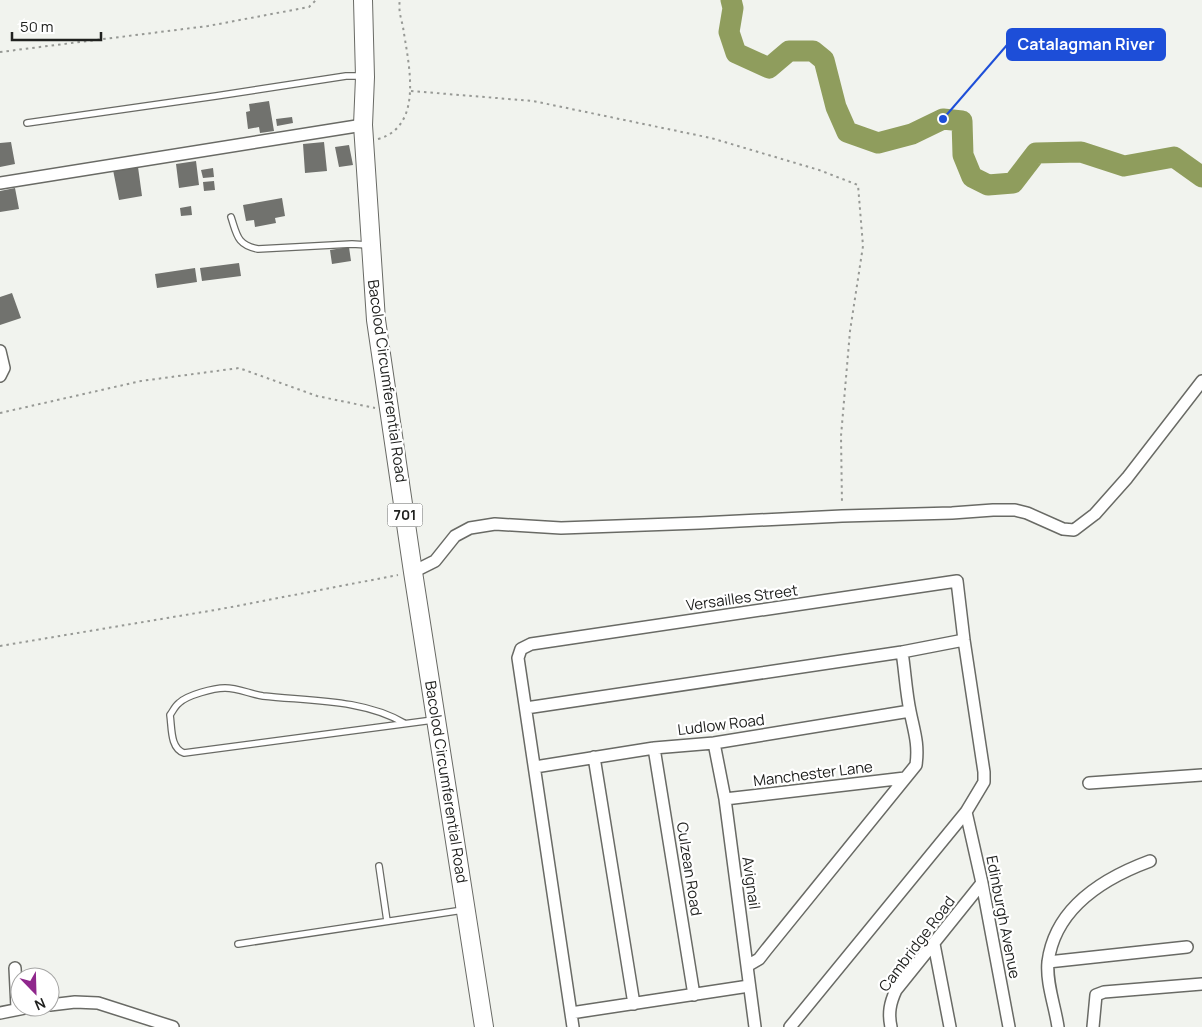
<svg xmlns="http://www.w3.org/2000/svg" width="1202" height="1027" font-family="Manrope,sans-serif">
<style>
.lines{fill:none;stroke-linecap:round;stroke-linejoin:round}
.river{stroke:#8f9d5d;stroke-width:21}
.building{fill:#71726e}
.service-casing{stroke:#696a65;stroke-width:8}
.minor-casing{stroke:#696a65;stroke-width:14}
.primary-casing{stroke:#696a65;stroke-width:20}
.path{stroke:#979995;stroke-width:2;stroke-dasharray:2.5 4;stroke-linecap:butt}
.service{stroke:#fff;stroke-width:5.5}
.minor{stroke:#fff;stroke-width:11}
.primary{stroke:#fff;stroke-width:18}
.labels{text-anchor:middle;stroke-width:4.5;stroke-linejoin:round;paint-order:stroke}
.shield{fill:#fff;stroke:#636462;stroke-width:1}
.shield-label{font-size:14px;font-weight:bold;fill:#20211f}
.street-label{font-size:15px;fill:#20211f;stroke:#fff}
.leader{fill:none;stroke:#1d4ed8;stroke-width:2}
.callout-dot{fill:#1d4ed8;stroke:#fff;stroke-width:2}
.callout{fill:#1d4ed8;stroke:#1d4ed8;stroke-width:2}
.callout-label{font-size:16px;text-anchor:middle;font-weight:bold;fill:#fff}
</style>
<rect width="100%" height="100%" fill="#f1f3ee"/>
<g class="lines">
<path class="river" d="M731 0 733 8 729 32 736 53 769 68 789 51H813L824 60 836 107 847 132 878 143 912 134 943 119 962 121 963 155 972 177 988 185 1013 183 1036 153 1081 152 1124 166 1174 157 1202 177"/>
</g>
<path class="building" d="M269 101 274 131 260 133 259 127 248 129 246 112 250 111 249 104Z
M292 117 293 123 277 126 276 119Z
M11 142 15 164 0 167V143Z
M324 142 327 171 305 173 303 144Z
M349 145 353 165 339 167 335 147Z
M196 161 199 185 179 188 176 164Z
M138 167 142 196 119 200 113 170Z
M213 168 214 177 203 178 201 170Z
M214 181 215 190 204 191 203 182Z
M15 188 19 209 0 212V191Z
M282 198 285 216 275 218 276 223 255 227 254 220 246 221 243 205Z
M191 206 192 215 181 216 180 208Z
M349 247 351 261 332 264 330 250Z
M239 263 241 276 202 281 200 268Z
M195 268 197 282 157 288 155 274Z
M12 293 21 318 0 325V297Z"/>
<g class="lines">
<g class="service-casing">
<path id="service" d="M27 123 216 96 346 76H363
M231 217C237 235 237 245 258 249L352 244 368 245
M404 723C363 699 309 701 263 696 250 694 238 688 225 688 214 688 187 695 179 703 175 706 173 711 170 715 172 728 170 748 184 753L433 720
M379 866 387 921
M238 944 463 910"/>
</g>
<g class="minor-casing">
<path id="minor" d="M0 183 363 125
M0 351 4 368 0 376
M413 572 435 561 455 536 470 528 495 524 561 528 700 523 842 516 952 513 993 510H1015L1027 513 1063 529 1074 530 1095 514 1127 478 1202 381
M526 708 902 652 964 640
M714 743 725 799 755 1027
M654 748 694 995
M594 757 634 1004
M535 767 654 748 714 743 910 711
M1089 783 1202 775
M725 799 905 778
M966 812 982 883 1009 1027
M934 944 950 1027
M1048 962 1187 947
M747 966 759 959 766 950 916 765C919 744 914 731 910 711 906 692 905 671 902 652
M15 968 17 1008
M50 1005 75 1002 98 1003 173 1027
M0 1013 30 1007
M571 1013 749 986
M573 1027 518 658 521 649 531 644 957 581 964 640 984 772V782L966 812 790 1027
M891 1027C888 1013 890 1003 896 990L982 883
M1058 1027C1055 1006 1046 983 1048 962 1055 908 1104 878 1150 861
M1093 1027 1096 995 1104 992 1202 984"/>
</g>
<g class="primary-casing">
<path id="primary" d="M363 0 365 77 363 125 376 320 413 572 484 1027"/>
</g>
<path class="path" d="M0 52 208 26 309 7 316 0
M411 91 533 101 711 138 819 170 858 185 863 246 850 331 841 436 842 504
M378 139C425 126 408 62 403 27 401 18 398 9 400 0
M0 413 141 381 239 368 317 396 375 408
M0 646 221 609 398 575"/>
<use href="#service" class="service"/>
<use href="#minor" class="minor"/>
<use href="#primary" class="primary"/>
</g>
<g class="labels">
<rect class="shield" x="387.5" y="503.5" width="35" height="23" rx="4"/>
<g class="shield-label">
<text x="405" y="520">701</text>
</g>
<g class="street-label">
<text transform="translate(387 381) rotate(82)" y="5">Bacolod Circumferential Road</text>
<text transform="translate(742 598) rotate(-8)" y="5">Versailles Street</text>
<text transform="translate(721 725) rotate(-7)" y="5">Ludlow Road</text>
<text transform="translate(813 774) rotate(-7)" y="5">Manchester Lane</text>
<text transform="translate(446 782) rotate(81)" y="5">Bacolod Circumferential Road</text>
<text transform="translate(689 869) rotate(81)" y="5">Culzean Road</text>
<text transform="translate(751 883) rotate(82)" y="5">Avignail</text>
<text transform="translate(1003 917) rotate(79)" y="5">Edinburgh Avenue</text>
<text transform="translate(917 944) rotate(-53)" y="5">Cambridge Road</text>
</g>
</g>
<path class="leader" d="M943 119L1007 45"/>
<circle class="callout-dot" cx="943" cy="119" r="5"/>
<rect class="callout" x="1007" y="29" width="158" height="31" rx="5"/>
<g class="callout-label">
<text x="1086" y="50">Catalagman River</text>
</g>
<g transform="translate(35 992) rotate(157)"><circle r="24" fill="#ffffff" stroke="#a6a6a5"/>
<path d="M0-4L9 19L0 12L-9 19Z" fill="#8f278c"/>
<text y="-8" font-size="14" font-weight="bold" text-anchor="middle" fill="#20211f">N</text>
</g>
<path d="M12 32v8h89v-8" fill="none" stroke="#20211f" stroke-width="2.5"/>
<text x="20" y="32" font-size="15" fill="#20211f" stroke="#ffffff" stroke-width="4" paint-order="stroke">50 m</text>
</svg>
